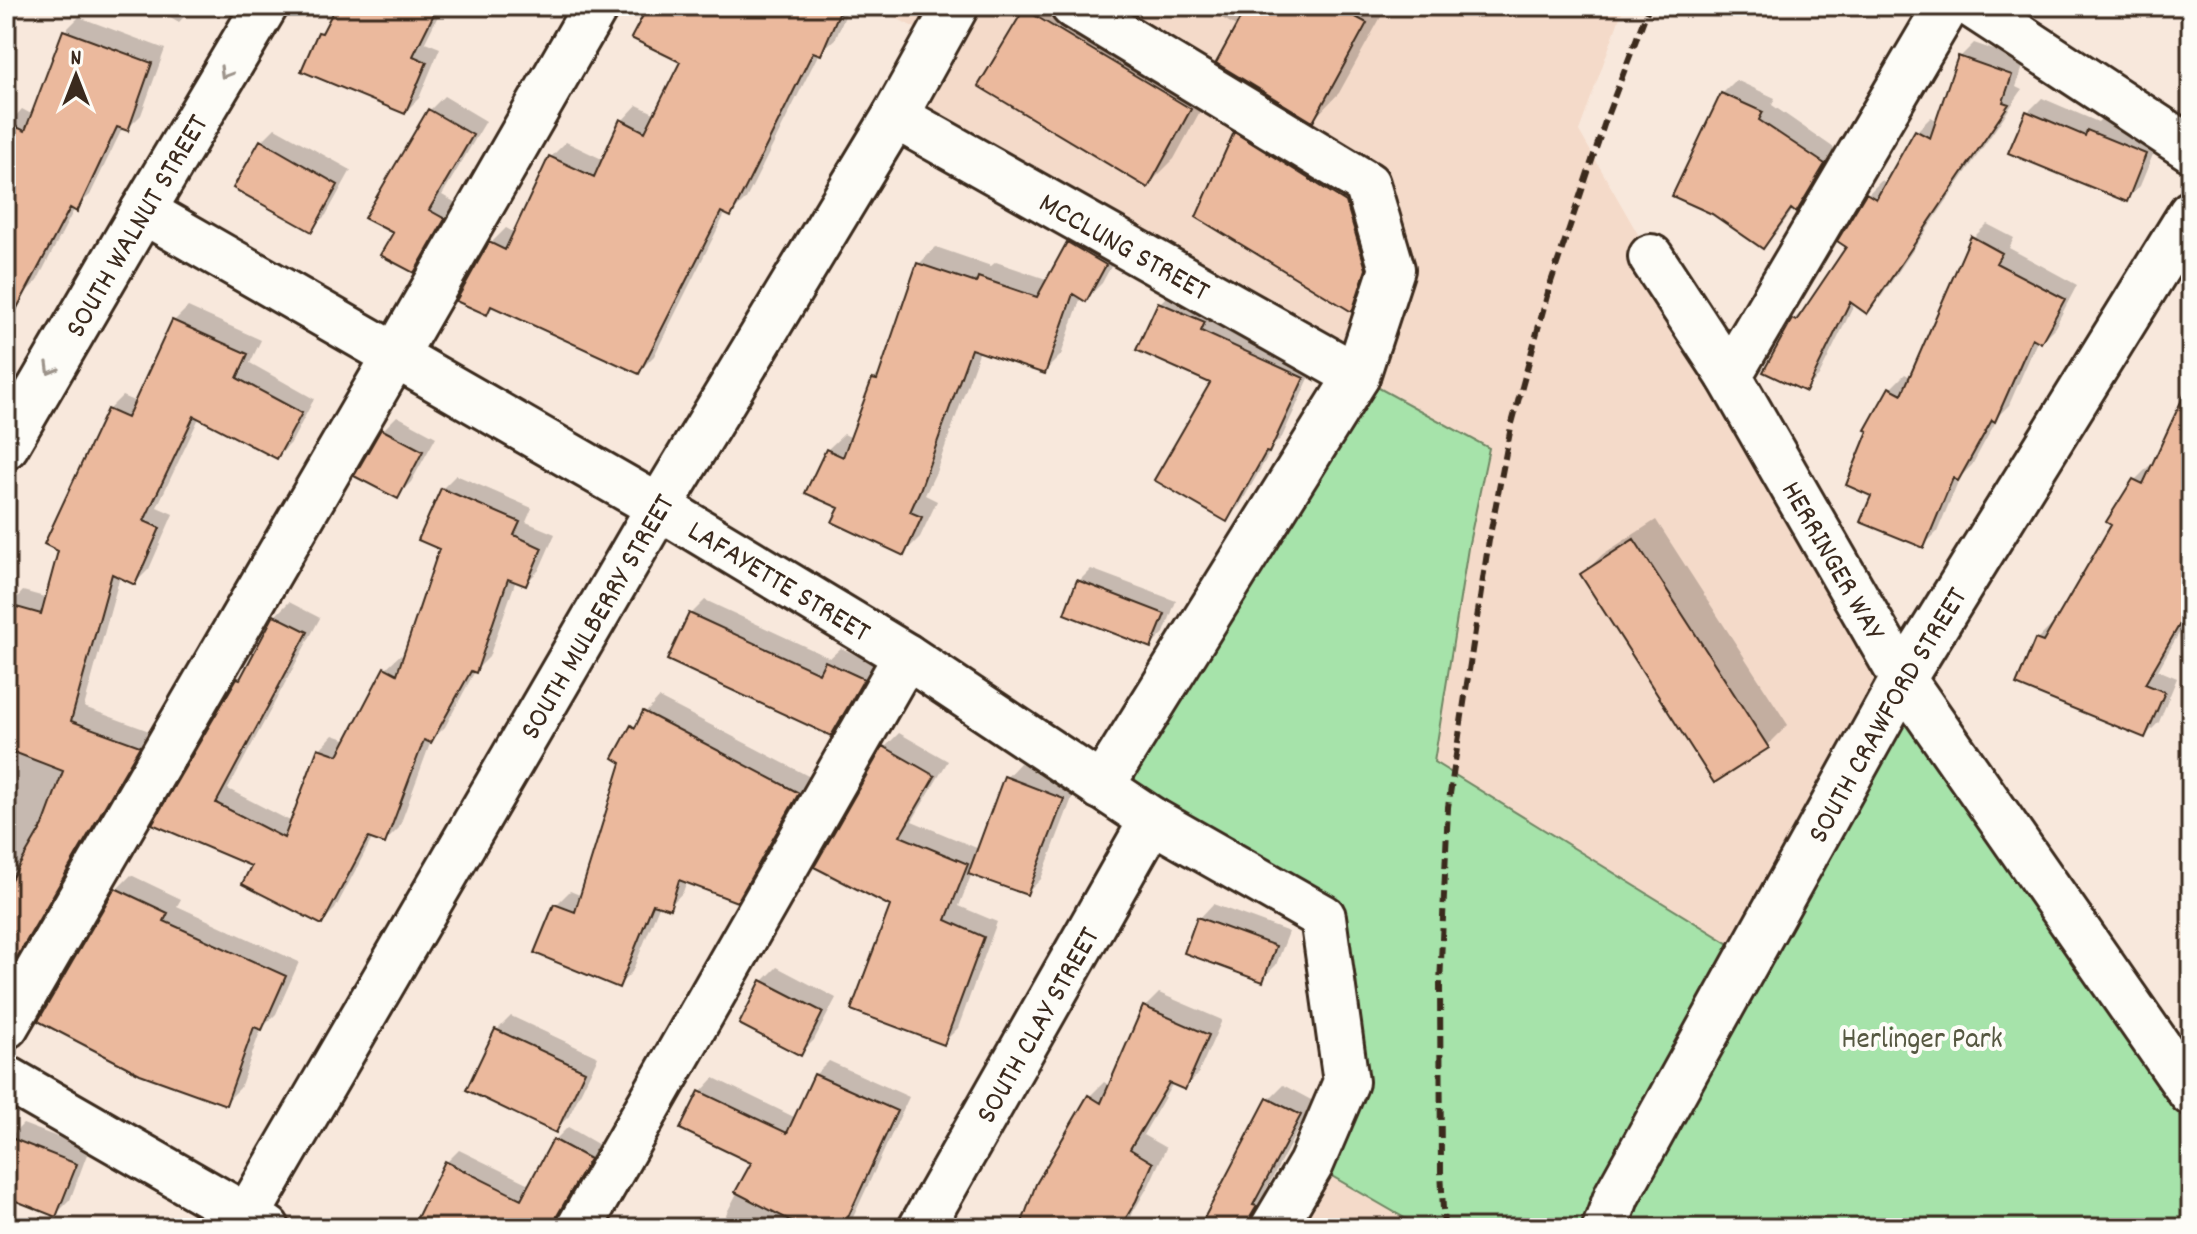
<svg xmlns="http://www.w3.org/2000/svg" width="2197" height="1234" font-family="Dekko,sans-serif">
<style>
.built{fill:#f4dac9}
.green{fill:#a6e3aa;stroke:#708664;stroke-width:2}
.shadow{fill:#0003}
.building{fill:#ebb99d;stroke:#3b2a1e;stroke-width:2}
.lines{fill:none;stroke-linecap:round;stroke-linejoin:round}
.minor-casing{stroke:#3b2a1e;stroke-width:50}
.minor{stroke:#fdfcf7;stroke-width:44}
.rail{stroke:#3b2a1e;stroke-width:6;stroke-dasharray:12 6;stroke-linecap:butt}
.oneway{stroke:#9c938a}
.labels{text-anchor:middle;stroke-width:8;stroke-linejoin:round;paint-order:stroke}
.street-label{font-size:30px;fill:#3b2a1e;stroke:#fdfcf7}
.park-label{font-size:30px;fill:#565841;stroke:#fdfcf7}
</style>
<rect width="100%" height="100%" fill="#f8e8dc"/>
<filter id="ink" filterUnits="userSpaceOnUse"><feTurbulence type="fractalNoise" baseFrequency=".0125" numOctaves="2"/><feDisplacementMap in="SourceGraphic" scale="16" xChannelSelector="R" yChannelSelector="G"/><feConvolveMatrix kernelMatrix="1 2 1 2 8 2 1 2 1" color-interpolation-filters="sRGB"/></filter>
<g filter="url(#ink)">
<path class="built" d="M873 6H1624L1579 131 1651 257 1903 679 1749 956 1434 762 1468 548 1489 448 895 116 938 40Z
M1311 1164 1422 1228H1273Z"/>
<path class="green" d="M1357 376 1489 448 1468 548 1434 762 1749 956 1903 679 2191 1093V1228H1422L1311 1164 1346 1081 1323 917 1101 787Z"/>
<path class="shadow" d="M152 6H194L179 22Z
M339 6H443L425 42 440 48 419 98 405 112 320 33 330 23Z
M707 6H849L836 38 819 53 746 199 731 214 726 212 654 356 638 372 495 305 487 313 491 243 506 228 515 233 551 157 566 142 604 160 622 121 637 105 656 114Z
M1030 6H1088L1216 82 1174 159 1147 186 1025 11Z
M1200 6H1387L1339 93 1313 120 1238 27Z
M79 17 165 49 141 115 127 129 123 127 90 195 75 208 37 281 23 295 6 286V127L22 109 33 115 65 31Z
M1974 43 2025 61 2016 87 2022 90 1881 297 1867 311 1855 303 1819 376 1805 390 1793 320 1808 306 1849 247 1868 194 1882 180 1887 184 1917 131 1931 117 1938 121 1960 57Z
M1736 80 1775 98 1772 105 1837 150 1810 196 1796 210 1794 208 1777 232 1763 246 1722 94Z
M444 96 486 121 442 195 458 204 427 257 413 271 395 232 366 217 430 110Z
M2042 98 2098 122 2103 117 2159 140 2140 186 2126 200 2028 112Z
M1262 107 1372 176 1378 283 1351 309 1235 134Z
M275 128 351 170 326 215 311 229 261 142Z
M1987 224 2014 238 2009 248 2077 285 2055 327 2041 341 2038 339 2009 405 2000 414 1972 465 1960 477 1937 532 1923 546 1874 495 1891 388 1905 374 1912 378 1973 238Z
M1085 226 1121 248 1102 283 1086 299 1081 297 1061 355 1044 372 980 350 936 472 925 495 937 501 920 537 904 553 842 507 827 450 844 434 852 438 873 380 882 371 919 264 936 247 991 266 996 262 1049 280 1069 243Z
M1174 289 1316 363 1282 437 1274 445 1240 505 1226 519 1213 382 1139 349 1160 303Z
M188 307 261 340 250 363 314 399 291 443 277 457 200 416 157 507 173 514 149 569 135 583 120 576 84 707 152 732 6 983V618L9 606 23 591 48 598 108 410 122 396 136 402 174 321Z
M2191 385V612L2158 670 2177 678 2159 722 2145 736 2037 640 2051 626 2054 627 2113 524 2109 522 2135 480 2149 466 2152 468Z
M397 416 436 437 411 482 397 496 383 430Z
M456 475 532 508 526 522 555 534 539 570 525 584 516 580 489 657 475 671 445 727 431 741 399 828 385 842 373 837 335 909 321 923 254 865 155 823 239 679 246 672 275 616 289 602 320 618 228 789 292 822 320 749 333 735 348 740 386 668 400 655 405 658 442 548V489Z
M1656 520 1788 725 1767 746 1582 575 1603 554Z
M1091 569 1176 601 1164 633 1151 646 1079 581Z
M705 600 830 658 841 648 877 665 845 720 831 734 691 614Z
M659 698 812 778 751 885 736 899 687 881 683 892 669 907 660 904 632 972 618 986 556 905 570 891 582 896 633 727Z
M899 733 948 761 912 821 979 849 1006 778 1020 763 1077 785 1041 879 1027 893 972 873 959 906 997 922 958 1028 943 1043 892 905 885 747Z
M131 875 181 899 177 906 299 962 276 1014 261 1029 240 1088 226 1102 117 889Z
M1213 904 1289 932 1276 965 1262 979 1199 919Z
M777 967 836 998 814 1040 800 1054 763 981Z
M1159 993 1222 1020 1198 1074 1184 1088 1173 1083 1143 1135 1166 1148 1149 1185 1133 1212 1127 1228H1022L1090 1096 1104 1082 1110 1086 1145 1007Z
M511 1016 598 1057 569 1116 555 1130 497 1030Z
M829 1061 909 1097 848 1228H719L753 1162 701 1092 714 1078 796 1118 815 1075Z
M1283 1085 1313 1101 1266 1190 1270 1192 1260 1228H1201L1269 1099Z
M23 1124 89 1149 70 1200 56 1214 6 1195V1147L9 1138Z
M568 1127 601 1146 568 1228H414L446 1163 459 1150 531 1185 555 1140Z"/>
<path class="building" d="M336 6H438L413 56 427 62 405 114 301 71 318 32 322 33Z
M648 6H842L821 55 813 52 731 217 721 212 639 374 491 306 487 315 456 301 489 242 505 250 549 156 594 177 620 119 645 132 680 62 631 38Z
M1247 6H1335L1367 23 1313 122 1216 63Z
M1024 9 1191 109 1148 188 978 86Z
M63 30 152 63 128 131 117 127 77 212 70 208 6 329V122L25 131Z
M1958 56 2012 75 2003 102 2009 104 1867 314 1850 302 1806 392 1763 372 1792 319 1796 321 1846 247 1837 241 1866 193 1876 199 1915 130 1930 138Z
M1721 93 1763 112 1759 120 1825 164 1796 213 1791 209 1763 249 1712 214 1672 196Z
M428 109 473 135 429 210 445 219 414 273 380 255 393 233 364 218Z
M2026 111 2085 136 2087 130 2146 154 2127 202 2008 153Z
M1234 132 1346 202 1366 269 1352 312 1196 217Z
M260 140 338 185 312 232 233 188Z
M1971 236 2002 253 1996 263 2065 299 2041 343 2032 338 1995 422 1992 420 1958 481 1953 478 1924 548 1860 522 1871 496 1846 485 1868 431 1865 430 1889 387 1902 394Z
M1067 242 1106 265 1086 302 1073 294 1045 374 971 349 920 490 910 512 922 517 904 556 832 522 839 508 805 493 826 449 843 457 872 379 877 380 917 263 976 283 978 277 1037 297Z
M1158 302 1205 322 1201 331 1304 378 1269 453 1266 452 1227 522 1154 480 1210 383 1136 350Z
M172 320 248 354 237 378 302 413 277 459 194 416 144 521 160 528 135 585 112 574 71 721 140 746 6 976V888L43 825 63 771 6 749V604L41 614 58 551 44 544 107 409 127 418Z
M2191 380V605L2145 684 2165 692 2145 738 2016 685 2035 639 2043 642 2111 525 2106 522 2133 479 2143 484Z
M381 429 423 451 398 499 354 476Z
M441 488 520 522 514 535 542 548 526 586 508 579 476 673 471 671 431 743 424 740 385 844 368 838 322 925 242 884 251 866 152 824 237 678 240 679 274 615 308 632 216 803 284 838 318 748 338 755 384 667 397 674 439 549 418 540Z
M1634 539 1769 748 1714 783 1580 574Z
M1077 580 1165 614 1151 648 1064 614Z
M689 613 819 673 825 661 864 679 831 736 667 660Z
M643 711 799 793 737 902 679 880 670 909 653 904 619 988 534 953 554 904 575 912 621 763 613 758 631 725 635 728Z
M883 746 935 776 900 836 968 864 946 920 984 937 944 1045 851 1010 890 906 814 867Z
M1004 776 1064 799 1027 895 968 874Z
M115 888 168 913 164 921 286 976 262 1030 254 1027 226 1105 140 1074 38 1021Z
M1197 917 1276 946 1263 982 1184 953Z
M761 980 823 1012 801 1056 739 1024Z
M1143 1006 1209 1035 1185 1090 1169 1083 1130 1149 1153 1163 1136 1201 1120 1228H1020L1036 1184 1088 1095 1101 1103Z
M495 1029 585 1071 556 1133 466 1090Z
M814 1074 897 1111 843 1228H805L735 1192 751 1163 680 1129 699 1091 787 1133Z
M1267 1098 1301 1115 1253 1205 1257 1206 1251 1216 1248 1228H1199Z
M6 1136 77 1164 56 1217 6 1197Z
M553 1139 590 1159 557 1216 554 1228H412L445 1161 521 1199Z"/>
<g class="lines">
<g class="minor-casing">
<g id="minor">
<path d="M1073 6 1367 184 1392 269 1357 376 1101 787"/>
<path d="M1973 6 2191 149"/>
<path id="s1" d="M895 116 1357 376"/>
<path id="s2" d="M143 211 659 507 906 656 1152 820 1323 917 1346 1082 1311 1164 1273 1228"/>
<path id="s3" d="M1651 257 1729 376 1903 679 2191 1093"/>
<path d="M1729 376 1947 6"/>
<path id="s4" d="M6 446 143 211 265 6"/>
<path d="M6 1026 395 356 596 6"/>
<path d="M6 1078 267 1228"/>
<path id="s5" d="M240 1228 659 507 895 116 956 6"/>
<path d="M579 1228 906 656"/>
<path id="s6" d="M921 1228 1152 820"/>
<path id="s7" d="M1605 1228 1617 1195 1903 679 2191 213"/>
</g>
</g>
<use href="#minor" class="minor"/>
<path class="rail" d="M1444 1228 1441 1171 1440 984 1448 807 1489 540 1511 427 1550 285 1607 116 1649 6"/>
</g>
<defs><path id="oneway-chevron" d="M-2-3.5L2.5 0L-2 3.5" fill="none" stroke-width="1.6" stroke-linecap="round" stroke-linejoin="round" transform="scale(2)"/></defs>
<g class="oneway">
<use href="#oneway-chevron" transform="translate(225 73) rotate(121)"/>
<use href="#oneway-chevron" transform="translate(51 369) rotate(120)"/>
</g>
</g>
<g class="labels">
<g class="street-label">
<text dy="10" stroke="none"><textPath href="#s4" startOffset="256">SOUTH WALNUT STREET</textPath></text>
<text dy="10" stroke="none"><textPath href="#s1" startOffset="264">MCCLUNG STREET</textPath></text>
<text dy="10" stroke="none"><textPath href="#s3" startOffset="354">HERRINGER WAY</textPath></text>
<text dy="10" stroke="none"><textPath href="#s2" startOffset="736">LAFAYETTE STREET</textPath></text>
<text dy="10" stroke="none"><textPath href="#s5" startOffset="708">SOUTH MULBERRY STREET</textPath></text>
<text dy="10" stroke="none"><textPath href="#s7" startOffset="586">SOUTH CRAWFORD STREET</textPath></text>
<text dy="10" stroke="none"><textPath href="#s6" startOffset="234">SOUTH CLAY STREET</textPath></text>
</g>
<g class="park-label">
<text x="1922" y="1047">Herlinger Park</text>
</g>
</g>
<rect width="2197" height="1234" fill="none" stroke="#fdfcf7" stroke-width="32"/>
<rect x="16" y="16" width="2165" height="1202" fill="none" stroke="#3b2a1e" stroke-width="3" filter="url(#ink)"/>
<g transform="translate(76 76)" stroke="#fdfcf7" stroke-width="6" paint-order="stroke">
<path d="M0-6L14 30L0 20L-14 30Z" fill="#3b2a1e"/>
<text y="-12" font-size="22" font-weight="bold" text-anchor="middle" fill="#3b2a1e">N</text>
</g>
</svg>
